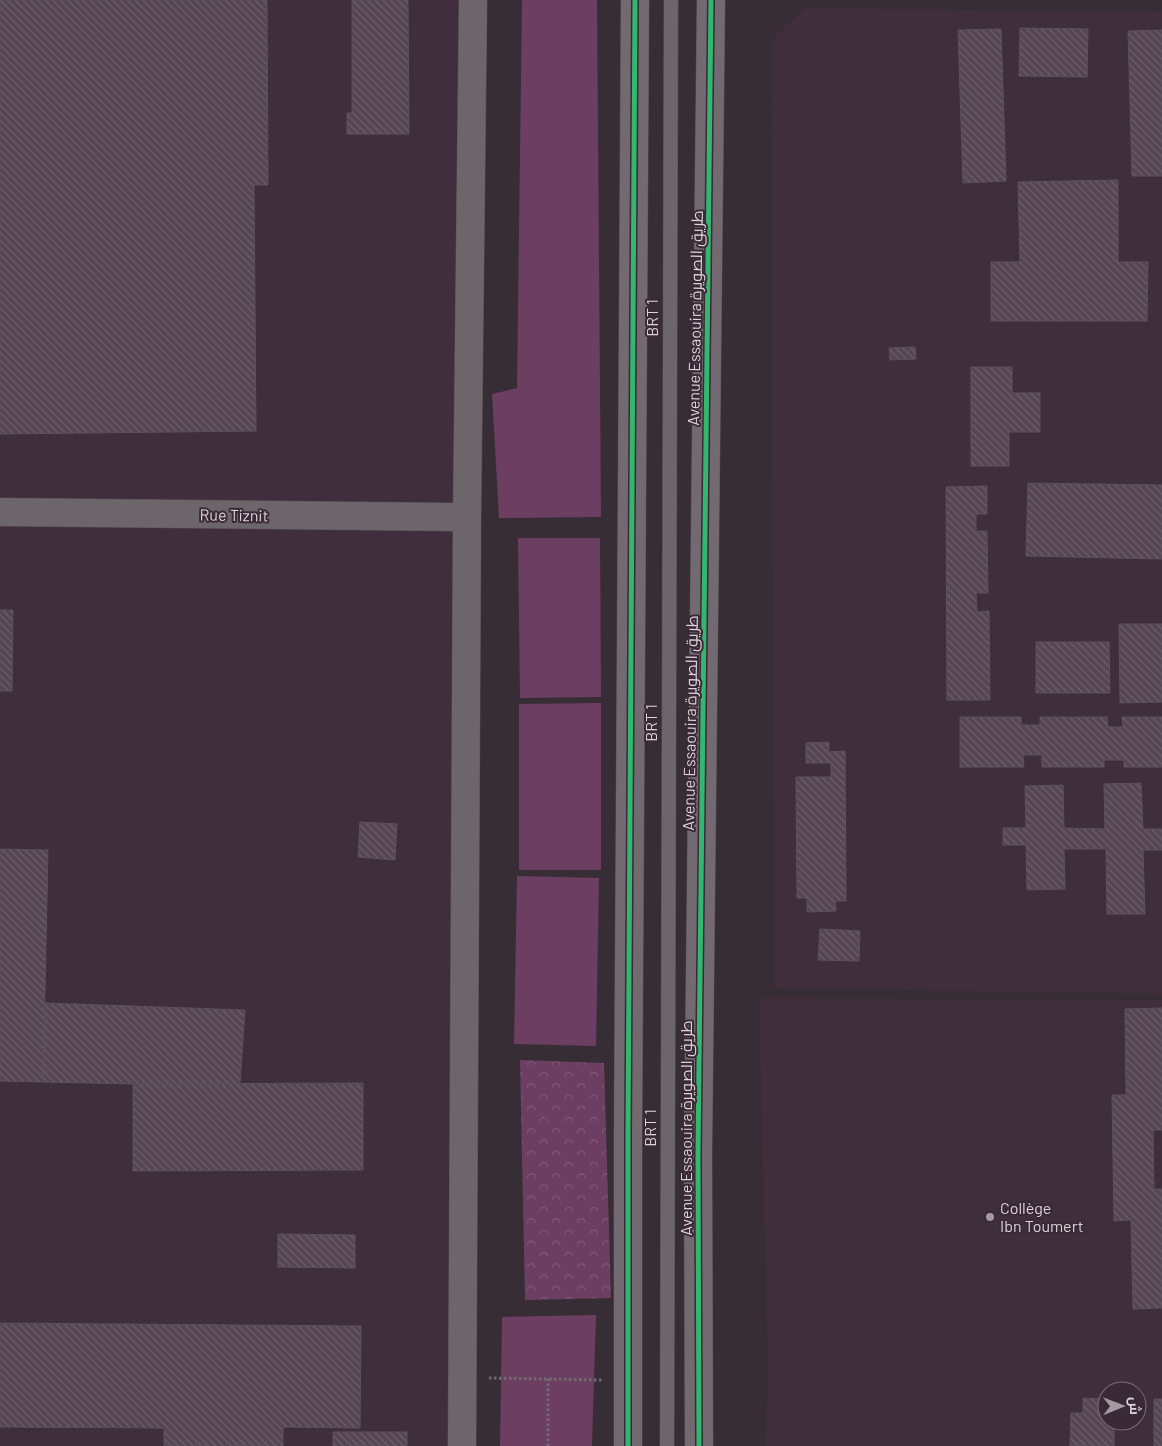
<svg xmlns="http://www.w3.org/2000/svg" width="1162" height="1446" font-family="Barlow,Cairo,sans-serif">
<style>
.built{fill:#402e3c;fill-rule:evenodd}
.green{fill:#6c3e62}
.park{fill:url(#park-crowns)}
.building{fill:url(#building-back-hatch);stroke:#5a5358}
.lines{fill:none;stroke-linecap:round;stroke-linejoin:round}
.lane-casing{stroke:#534c51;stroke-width:15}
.street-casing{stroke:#534c51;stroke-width:29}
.primary-casing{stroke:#534c51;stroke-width:29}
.path{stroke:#716b70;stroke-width:3;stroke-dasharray:2.5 2.5;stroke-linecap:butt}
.lane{stroke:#6c656a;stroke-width:14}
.street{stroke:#6c656a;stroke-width:28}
.primary{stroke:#726a70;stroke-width:28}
.cycleway-casing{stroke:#392a35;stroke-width:8}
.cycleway{stroke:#33b770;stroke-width:5}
.poi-dot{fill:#a399a0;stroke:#392a35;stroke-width:2}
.labels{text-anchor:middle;stroke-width:4;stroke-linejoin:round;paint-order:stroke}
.street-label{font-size:16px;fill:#ddd3da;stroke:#392a35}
.poi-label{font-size:16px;fill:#ddd3da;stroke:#392a35;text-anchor:start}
</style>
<defs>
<pattern id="park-crowns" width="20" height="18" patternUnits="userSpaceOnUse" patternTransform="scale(1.25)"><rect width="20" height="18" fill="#6c3e62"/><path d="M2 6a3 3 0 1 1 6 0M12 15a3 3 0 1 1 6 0" fill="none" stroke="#815978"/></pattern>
<pattern id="building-back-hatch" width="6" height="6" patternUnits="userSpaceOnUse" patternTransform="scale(1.25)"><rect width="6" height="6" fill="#554652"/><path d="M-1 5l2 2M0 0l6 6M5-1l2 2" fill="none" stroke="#6d606a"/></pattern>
</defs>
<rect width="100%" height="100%" fill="#362e34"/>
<path class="built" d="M0 0H464L454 1446H0Z
M805 8 1162 12V994L774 988 771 41Z
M759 998 1162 1000V1446H765L768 1374ZM1107 1391H1137V1421H1107Z"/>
<path class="green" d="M522 0H597L601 517 499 518 492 394 517 388Z
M518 538H600L601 697 520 698Z
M601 703V870H519V704Z
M517 876 599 878 596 1046 514 1044Z
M596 1315 592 1446H500L502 1317Z"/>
<path class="park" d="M520 1060 604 1063 611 1298 525 1300Z"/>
<path class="building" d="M0 0H267L268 185H254L256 431 0 434Z
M352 0H408L409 134H347V113H352Z
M1020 28 1088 29 1087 77 1019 76Z
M1001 29 1006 181 963 183 958 30Z
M1162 30V176H1132L1128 31Z
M1118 180V262H1148L1147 321H991V262H1020L1018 182Z
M915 347 916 359 890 360 889 348Z
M971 367H1012V393H1040V432H1009V466H971Z
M1028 483 1162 485V559L1026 556Z
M987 486V514H976V531H987L988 593H976L977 612 989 611 990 700H947L946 487Z
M0 610H13L12 691H0Z
M1119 624H1162V702L1120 703Z
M1036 642H1109L1110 693H1036Z
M960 717H1021V725H1040V717H1107L1108 727H1123L1122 717H1162V767H1124V760H1104V767H1042V755H1023L1024 767H960Z
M829 742V752L845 751 846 901H835L836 911 807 912V898H797L796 777H831V763H806V743Z
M1141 783 1143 829H1162V850H1143L1145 914H1107L1106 849H1064L1065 889 1027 890 1026 845H1003V828H1026L1025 786 1063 785 1064 828 1105 829 1104 784Z
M360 822 397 824 395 860 358 857Z
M0 849 48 850 43 1082 0 1081Z
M820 929 860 931 859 961 818 960Z
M45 1003 245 1010 240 1084H133L43 1082Z
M1162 1008V1130H1153L1154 1189H1162V1308L1133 1309 1131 1220 1114 1221 1112 1095H1126L1125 1009Z
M363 1083V1170L133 1171V1084Z
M278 1234 355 1235V1268L278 1267Z
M0 1323 361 1326 360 1428 283 1427V1446H164V1428L0 1427Z
M1083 1398 1107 1399V1421H1114V1446H1070L1071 1413H1083Z
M1154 1399H1162V1446H1154Z
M333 1432H407V1446H333Z"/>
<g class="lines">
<g class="lane-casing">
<path id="lane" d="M667 1446 671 0"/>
</g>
<g class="street-casing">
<path id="street" d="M0 512 450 517 467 516
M462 1446 467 516 473 0"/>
</g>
<g class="primary-casing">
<path id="primary" d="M628 1446V1135L635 0
M699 1446 698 1154 711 0"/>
</g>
<path class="path" d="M489 1378 603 1380
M548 1446V1379"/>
<use href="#lane" class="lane"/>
<use href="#street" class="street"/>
<use href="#primary" class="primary"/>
<g class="cycleway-casing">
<path id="cycleway" d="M628 1446V1135L635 0
M699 1446 698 1154 711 0"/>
</g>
<use href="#cycleway" class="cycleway"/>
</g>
<circle class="poi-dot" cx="990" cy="1217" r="5"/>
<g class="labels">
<g class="street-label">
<text transform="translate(652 318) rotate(-90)" y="6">BRT 1</text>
<text transform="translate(695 318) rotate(-89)" y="6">Avenue Essaouira طريق الصويرة</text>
<text transform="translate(234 515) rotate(1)" y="6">Rue Tiznit</text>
<text transform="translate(651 723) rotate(-90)" y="6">BRT 1</text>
<text transform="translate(690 723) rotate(-89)" y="6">Avenue Essaouira طريق الصويرة</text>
<text transform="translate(650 1128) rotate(-90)" y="6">BRT 1</text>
<text transform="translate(686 1128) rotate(-90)" y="6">Avenue Essaouira طريق الصويرة</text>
</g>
<g class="poi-label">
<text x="1000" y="1214">Collège<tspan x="1000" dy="18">Ibn Toumert</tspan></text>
</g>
</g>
<g transform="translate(1122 1406) rotate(89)"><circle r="24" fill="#392a35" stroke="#7b6e77"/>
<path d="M0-4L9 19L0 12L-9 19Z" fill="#a399a0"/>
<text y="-8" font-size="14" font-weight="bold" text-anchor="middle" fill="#ddd3da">ش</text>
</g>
</svg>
